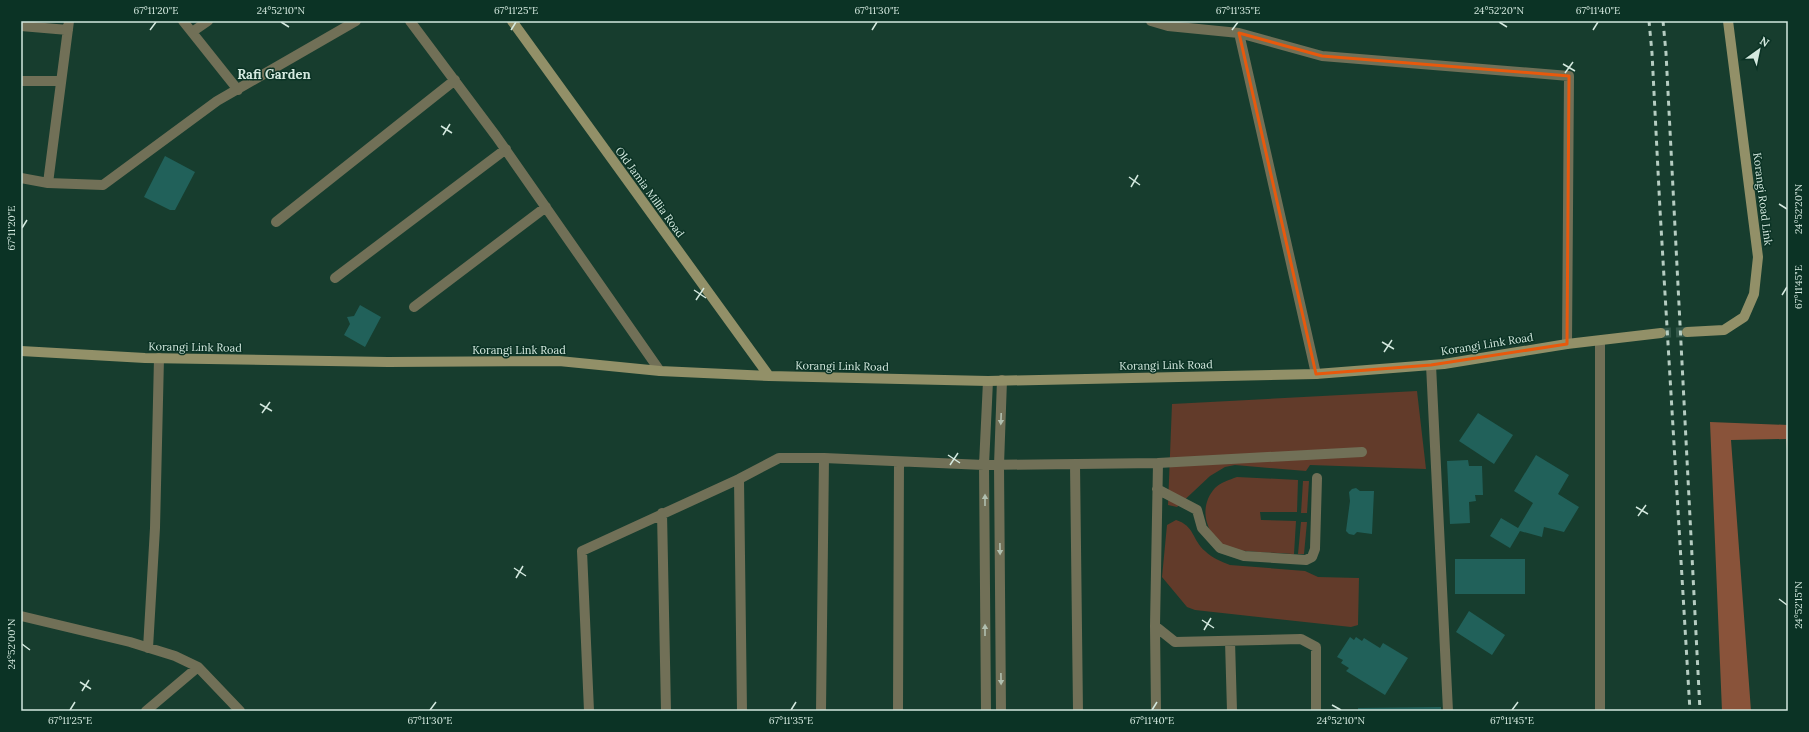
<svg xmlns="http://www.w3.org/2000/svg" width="1809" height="732" font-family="Lora,serif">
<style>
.green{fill:#623b2a}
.forest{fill:#89533a}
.building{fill:#21615a}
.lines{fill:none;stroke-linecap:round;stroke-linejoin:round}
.secondary-tunnel{stroke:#335749;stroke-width:10;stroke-dasharray:10 5;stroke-linecap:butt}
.street{stroke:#717057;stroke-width:10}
.secondary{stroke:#929068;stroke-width:10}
.rail{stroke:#b6cdc2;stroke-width:3;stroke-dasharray:5 5;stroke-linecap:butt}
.oneway{fill:#b1bfaf}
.marked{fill:none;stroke:#e8590c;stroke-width:3;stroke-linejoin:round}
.ticks{fill:none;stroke:#d4e9df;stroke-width:1.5}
.labels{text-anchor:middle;stroke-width:3;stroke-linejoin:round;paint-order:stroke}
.street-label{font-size:11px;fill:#d4e9df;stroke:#0b3325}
.quarter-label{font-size:13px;font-weight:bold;fill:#d4e9df;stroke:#0b3325}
.neatline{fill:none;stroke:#d4e9df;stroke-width:1.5}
.ticks-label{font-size:10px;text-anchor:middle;fill:#d4e9df}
</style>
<rect width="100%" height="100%" fill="#173d2e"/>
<path class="green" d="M1417 391 1426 469 1310 465 1306 471 1235 465 1225 467 1210 476 1177 507 1168 505 1172 404Z
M1237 477 1298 480 1297 512H1260L1261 520 1296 521 1294 554C1280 553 1239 552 1229 548 1206 537 1197 508 1215 488 1221 482 1229 480 1237 477Z
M1303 481H1309L1307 513H1301Z
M1176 520C1195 526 1192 540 1205 551 1212 558 1222 562 1230 565L1305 571 1318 577 1359 578 1358 625 1351 627 1195 610 1187 607 1162 577 1167 525Z
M1301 522H1307L1304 554H1298Z"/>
<path class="forest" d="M1710 422 1788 425V461L1786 439 1731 440 1751 711H1722Z"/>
<path class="building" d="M165 156 195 172 175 210H170L144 197Z
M360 305 381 317 365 347 344 335 350 324 347 317 354 316Z
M1478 413 1513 435 1494 464 1459 441Z
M1536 455 1569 475 1558 494 1579 507 1564 532 1544 527 1542 537 1520 531 1510 548 1490 536 1501 518 1518 528 1533 503 1514 491Z
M1468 460 1469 466H1482L1483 495H1475L1476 501 1469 502 1470 523 1450 524 1447 461Z
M1356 488 1360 491H1374L1372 534 1357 532 1354 535 1349 534 1346 531 1350 501 1349 492 1352 489Z
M1455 559H1525V594H1455Z
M1469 611 1505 635 1492 655 1456 632Z
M1350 637 1354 640 1356 637 1362 641 1364 638 1380 648 1383 643 1408 658 1385 695 1346 671 1349 668 1341 663 1343 660 1337 657Z
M1441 707V711H1358V708Z"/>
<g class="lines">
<path class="secondary-tunnel" d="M1661 333 1687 332"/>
<path class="street" d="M183 21 238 90
M410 21 496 136 660 371
M1151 21 1168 26 1239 33 1322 56 1569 76 1567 344
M21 26 68 30
M192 32 208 21
M1239 33 1316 374
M21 81H61
M21 178 48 183 103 185 217 101 356 21
M48 183 69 21
M276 222 455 80
M335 278 506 149
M414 307 546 207
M1600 341V711
M1431 365 1448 711
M1158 463 1362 452
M1075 464 1078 711
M739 479 742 711
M1157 489 1197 510 1202 528 1220 548 1244 556 1306 560 1312 557 1315 549 1317 478
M662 513 666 711
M21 616 130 642 175 656 198 667 240 711
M1155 626 1156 711
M1230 641 1232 711
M148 648 155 528 159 358
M146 711 198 667
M589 711 582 551 739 479 779 458H824L984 465 1158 463 1155 626 1175 642 1301 639 1316 647V711
M821 711 824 458
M898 711 899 462
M986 711 984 465 988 381
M1001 711 999 465 1002 380"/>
<path class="secondary" d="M512 21 769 376
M1687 332 1724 330 1744 317 1754 294 1758 257 1728 21
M21 351 145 358 388 362 559 361 660 371 769 376 988 381 1316 374 1444 364 1567 344 1661 333"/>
<path class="rail" d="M1649 21 1652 53 1660 210 1690 711
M1663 21 1666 53 1700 711"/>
</g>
<defs><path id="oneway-solid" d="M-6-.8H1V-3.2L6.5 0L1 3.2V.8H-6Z"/></defs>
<g class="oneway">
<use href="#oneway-solid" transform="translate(1001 419) rotate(92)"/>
<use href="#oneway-solid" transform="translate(985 500) rotate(-90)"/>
<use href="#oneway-solid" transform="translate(1000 549) rotate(89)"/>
<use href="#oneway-solid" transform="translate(985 630) rotate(-90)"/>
<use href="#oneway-solid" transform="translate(1001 679) rotate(89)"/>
</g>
<path class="marked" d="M1239 33 1322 56 1569 76 1567 344 1431 365 1316 374Z"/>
<path class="ticks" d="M281 22 289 27M1499 22 1507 27M150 30 156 22M511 30 516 22M872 30 877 22M1232 30 1238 22M1593 30 1598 22M1563 64 1575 71M1565 73 1573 62M441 126 452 133M443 135 450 124M1129 177 1140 185M1131 187 1138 175M1779 204 1787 209M22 228 27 220M694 290 706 298M1782 295 1787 287M696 300 704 288M1382 342 1394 349M1384 352 1392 340M260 404 272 411M262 413 270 402M948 455 960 463M950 465 958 453M1636 507 1648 514M1638 516 1646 505M514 568 526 576M516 578 523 566M1779 599 1787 605M1202 620 1214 628M1204 630 1211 618M22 644 30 650M80 682 91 689M82 691 89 680M1332 705 1341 710M70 710 75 702M430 710 436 702M791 710 796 702M1152 710 1157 702M1512 710 1518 702"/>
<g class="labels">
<g class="street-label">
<text transform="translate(650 192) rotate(54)" y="4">Old Jamia Millia Road</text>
<text transform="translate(1763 199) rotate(83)" y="4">Korangi Road Link</text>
<text transform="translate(1487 344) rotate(-9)" y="4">Korangi Link Road</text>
<text transform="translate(195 347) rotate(1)" y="4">Korangi Link Road</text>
<text x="519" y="354">Korangi Link Road</text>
<text transform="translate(1166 365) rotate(-1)" y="4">Korangi Link Road</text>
<text transform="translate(842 366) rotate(1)" y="4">Korangi Link Road</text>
</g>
<g class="quarter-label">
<text x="274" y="79">Rafi Garden</text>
</g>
</g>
<rect width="1809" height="732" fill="none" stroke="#0b3325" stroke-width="44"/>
<g transform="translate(1759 50) rotate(33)" stroke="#0b3325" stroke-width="3" paint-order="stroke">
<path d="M0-3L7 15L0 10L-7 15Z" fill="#d4e9df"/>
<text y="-6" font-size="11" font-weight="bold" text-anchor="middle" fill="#d4e9df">N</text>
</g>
<rect x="22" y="22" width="1765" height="688" class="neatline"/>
<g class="ticks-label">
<text x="156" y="14">67°11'20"E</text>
<text x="281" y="14">24°52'10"N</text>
<text x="516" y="14">67°11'25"E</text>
<text x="877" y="14">67°11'30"E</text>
<text x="1238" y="14">67°11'35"E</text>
<text x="1499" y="14">24°52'20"N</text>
<text x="1598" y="14">67°11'40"E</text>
<text transform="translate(1798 209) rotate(-90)" y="4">24°52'20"N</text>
<text transform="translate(11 228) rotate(-90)" y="4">67°11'20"E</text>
<text transform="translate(1798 287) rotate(-90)" y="4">67°11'45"E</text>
<text transform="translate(1798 605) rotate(-90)" y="4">24°52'15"N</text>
<text transform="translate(11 644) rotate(-90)" y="4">24°52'00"N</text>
<text x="70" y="724">67°11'25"E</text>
<text x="430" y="724">67°11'30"E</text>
<text x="791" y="724">67°11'35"E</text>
<text x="1152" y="724">67°11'40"E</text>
<text x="1341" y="724">24°52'10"N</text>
<text x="1512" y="724">67°11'45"E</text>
</g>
</svg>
